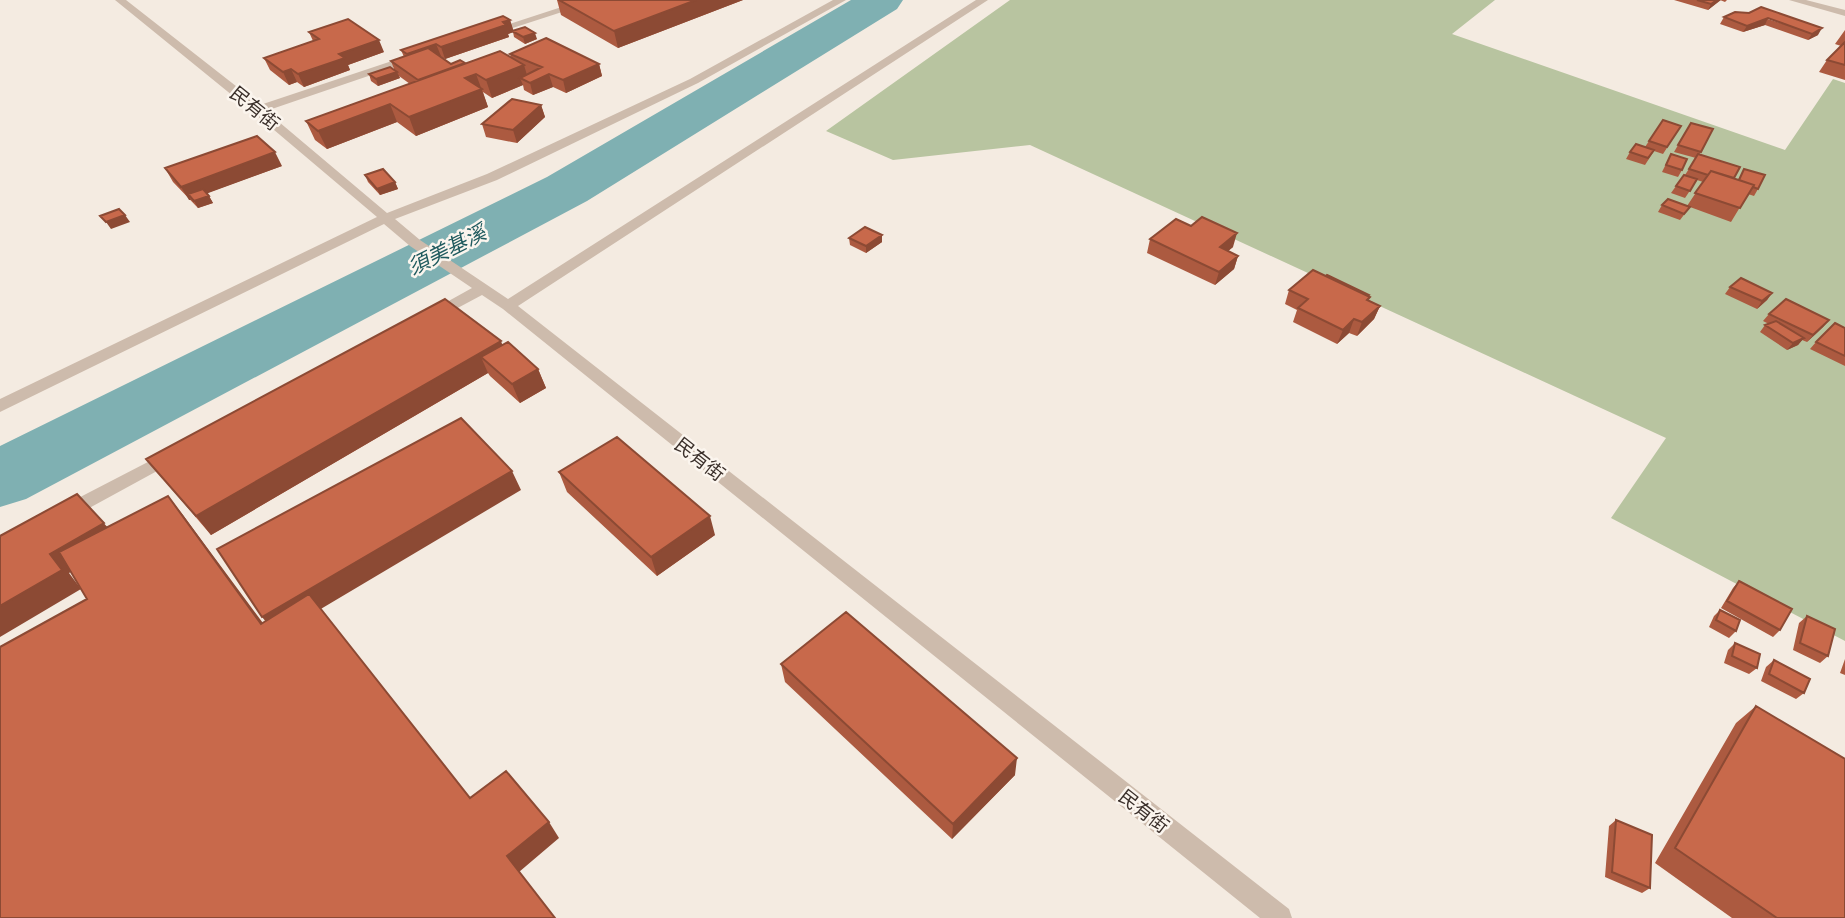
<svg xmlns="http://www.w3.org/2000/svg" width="1845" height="918" font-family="'PT Sans','Noto Sans TC',sans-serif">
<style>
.green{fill:#b8c4a0}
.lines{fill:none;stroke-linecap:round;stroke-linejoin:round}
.river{fill:#7fb0b2;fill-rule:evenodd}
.minor{fill:#cdbbac;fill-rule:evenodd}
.wall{fill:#ac5a40}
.shaded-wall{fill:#8c4a34}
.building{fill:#c8694b;stroke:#8c4a34;stroke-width:2}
.labels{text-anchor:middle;stroke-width:5;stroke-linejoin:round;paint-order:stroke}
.street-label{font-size:19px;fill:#3b302b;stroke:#fbf5ee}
.water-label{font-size:21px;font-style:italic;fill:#1f5a5e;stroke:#fbf5ee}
</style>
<rect width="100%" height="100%" fill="#f4ebe1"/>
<path class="green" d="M1010 0H1495L1452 34 1785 150 1833 79 1845 83V641L1611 518 1666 438 1030 145 893 160 826 131Z"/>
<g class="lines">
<path class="river" d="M851 0H903L897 9 587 201 26 499 0 507V446L547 177Z"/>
<path class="minor" d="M115 0H126L260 105 410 55H418V59L266 111 387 213 487 174 690 79 833 0H846L698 83 497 180 395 219 420 240 508 299 976 0H988L518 306 1289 909 1292 918H1260L503 309 482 295 437 319H427L424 316 427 313 472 288 410 246 384 224 0 412V399L377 217 254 113Z
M583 0H599L494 34 485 32Z
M1789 0H1806L1845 10V16Z
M173 449 179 451 182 455 179 459 71 518H59L56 513 59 508Z"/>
</g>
<path class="wall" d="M557 0H743L618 48 561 15Z
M1674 0H1727L1725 2 1720 0 1708 10Z
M1749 13 1818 35 1808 40 1765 25 1743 32 1720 24 1724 17Z
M510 20 513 31 537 39 525 44 514 37 513 32 508 34 509 37 445 59 440 56 451 64 465 63 511 57 510 54 599 64 602 76 566 93 553 87 533 95 524 90 523 85 492 98 483 92 488 107 416 136 397 122 327 149 315 140 306 121 410 84 399 76 400 78 378 86 371 81 369 74 394 69 391 61 404 57 401 50Z
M1845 30V80L1819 72 1827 60 1841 46 1835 44Z
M309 32 384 52 348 65 350 70 304 87 297 82 289 85 270 70 264 58 313 41Z
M541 105 545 117 517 143 486 137 482 124Z
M1691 123 1713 129 1699 155 1734 178 1738 180 1744 169 1758 189 1754 196 1748 194 1731 222 1690 207 1680 220 1658 212 1662 205 1687 206 1703 182 1697 180 1685 198 1671 193 1684 175H1685L1696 158 1674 152Z
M1681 126 1663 154 1654 151 1645 165 1626 159 1630 152 1645 147 1649 141Z
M1671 154 1682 170 1678 177 1662 172Z
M282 166 207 193 213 203 198 208 173 182 165 168Z
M365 175 395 182 398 189 380 195 368 182Z
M882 235V242L866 253 850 245 849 238Z
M1150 239 1233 247 1228 251 1238 256 1234 269 1215 285 1147 253Z
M1730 287 1772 293 1767 300 1757 309 1725 294Z
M1289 290 1369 296 1370 297 1369 300 1380 306 1374 319 1357 336 1349 333 1337 344 1293 322 1297 310 1285 304Z
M1769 314 1829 320 1823 327 1807 342 1802 340 1798 345 1787 350 1760 332 1765 325 1769 324 1763 321Z
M1845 328V366L1810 349 1816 342Z
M502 345 538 369 546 388 520 403 490 376 488 373 211 535 146 459Z
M559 472 715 535 657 576 567 492Z
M1739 581 1780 630 1773 637 1721 608 1733 588Z
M1720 610 1736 631 1729 638 1709 627 1714 616Z
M1807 616 1828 656 1820 663 1793 650 1799 623Z
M1735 643 1757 668 1749 674 1724 663 1728 650Z
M1845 659V675L1840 673Z
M1774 660 1804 693 1796 699 1761 681 1766 667Z
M781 664 1015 775 952 839 785 682Z
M1756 706 1845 918H1732L1655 863 1736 723Z
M1616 820 1650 888 1642 893 1605 877 1609 826Z"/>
<path class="shaded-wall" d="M696 0H743L618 48 614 31Z
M1717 0H1721L1708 10 1711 4Z
M1768 18 1765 25 1743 32 1747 26Z
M510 20 514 32 508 34 509 37 445 59 441 47Z
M1822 28 1818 35 1808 40 1812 34Z
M535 33 537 39 525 44 523 37Z
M379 40 384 52 348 65 350 70 304 87 298 74 339 54Z
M436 44 441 56 411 66 407 54Z
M599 64 602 76 566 93 563 80Z
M524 65 529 82 520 78 523 85 492 98 486 80Z
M291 69 297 82 289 85 283 72Z
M397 72 400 78 378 86 376 79Z
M476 74 488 107 416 136 409 117 424 84Z
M549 74 553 87 533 95 530 83Z
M390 104 397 122 327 149 318 131Z
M541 105 545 117 517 143 513 130Z
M275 152 282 166 192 199 188 194 191 200H189L181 187Z
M395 182 398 189 380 195 377 189Z
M209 196 213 203 198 208 194 201Z
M125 215 130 222 111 229 106 222Z
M1237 233 1233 247 1216 261 1220 247Z
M882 235V242L866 253V246Z
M1238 256 1234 269 1215 285 1219 272Z
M1772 293 1767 300 1757 309 1762 301Z
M1380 306 1374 319 1357 336 1362 322Z
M1354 319 1349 333 1337 344 1343 330Z
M1829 320 1823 327 1807 342 1813 335Z
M1804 338 1798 345 1787 350 1793 343Z
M501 341 508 361 481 357 488 373 211 535 196 516Z
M538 369 546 388 520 403 512 384Z
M512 471 521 490 277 635 262 617Z
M77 494 122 543 69 573 81 589 0 637V606L50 554Z
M168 496 183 515 277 642 261 624Z
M710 516 715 535 657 576 651 557Z
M1017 758 1015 775 952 839 953 824Z
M549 822 559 838 519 872 507 856Z"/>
<path class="building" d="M559 0H696L614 31Z
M1697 0H1717L1711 4Z
M1761 7 1822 28 1812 34 1768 18 1747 26 1724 17 1735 12 1749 13Z
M503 16 510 20 503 22 506 25 441 47 436 44 407 54 401 50Z
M348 19 379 40 339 54 345 58 298 74 291 69 283 72 264 58 319 39 309 32Z
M525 27 535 33 523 37 512 31Z
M546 38 599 64 563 80 549 74 530 83 520 78 542 67 510 54Z
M1845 42V65L1827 60Z
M428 48 451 64 460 60 465 63 418 80 391 61Z
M500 51 524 65 486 80 476 74 465 78 482 89 409 117 390 104 318 131 306 121Z
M390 67 397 72 376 79 369 74Z
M512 99 541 105 513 130 482 124Z
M1663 120 1681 126 1667 147 1649 141Z
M1691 123 1713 129 1701 152 1678 145Z
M257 136 275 152 181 187 165 168Z
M1636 144 1654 150 1648 158 1630 152Z
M1671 154 1687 159 1682 170 1666 165Z
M1698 154 1740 167 1734 178 1711 171 1708 175 1689 169Z
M383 169 395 182 377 189 365 175Z
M1744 169 1765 175 1758 189 1753 187 1754 185 1739 180Z
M1711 171 1754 185 1740 208 1695 193Z
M1684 175 1697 179 1690 191 1676 186Z
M203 189 209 196 194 201 188 194Z
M1668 199 1690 207 1684 214 1662 205Z
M119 209 125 215 106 222 100 216Z
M1202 217 1237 233 1220 247 1238 256 1219 272 1150 239 1176 219 1191 226Z
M865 227 882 235 866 246 849 238Z
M1313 270 1370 297 1367 300 1380 306 1362 322 1354 319 1343 330 1298 308 1308 299 1289 290Z
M1327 275 1369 295 1368 296 1326 276Z
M1741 278 1772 293 1762 301 1730 287Z
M445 299 501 341 196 516 146 459Z
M1786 299 1829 320 1813 335 1769 314Z
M1776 321 1804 338 1793 343 1765 325Z
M1835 323 1845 328V356L1816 342Z
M508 342 538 369 512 384 481 357Z
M461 418 512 471 262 617 217 549Z
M617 437 710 516 651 557 559 472Z
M77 494 104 523 50 554 62 570 0 606V536Z
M168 496 261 624 309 594 470 798 506 771 549 822 507 856 555 918H0V647L87 599 59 552Z
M1739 581 1792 609 1780 630 1727 601Z
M1720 610 1740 620 1736 631 1716 620Z
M846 612 1017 758 953 824 781 664Z
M1807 616 1835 629 1828 656 1800 643Z
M1735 643 1760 654 1757 668 1732 656Z
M1774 660 1810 679 1804 693 1769 674Z
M1756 706 1845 759V918H1777L1675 848Z
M1616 820 1652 835 1650 888 1612 872Z"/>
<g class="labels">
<g class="street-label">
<text transform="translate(255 108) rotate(39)" y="7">民有街</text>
<text transform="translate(700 459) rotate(38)" y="7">民有街</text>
<text transform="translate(1144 811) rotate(38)" y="7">民有街</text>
</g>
<g class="water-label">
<text transform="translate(447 250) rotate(-27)" y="7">須美基溪</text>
</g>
</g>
</svg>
